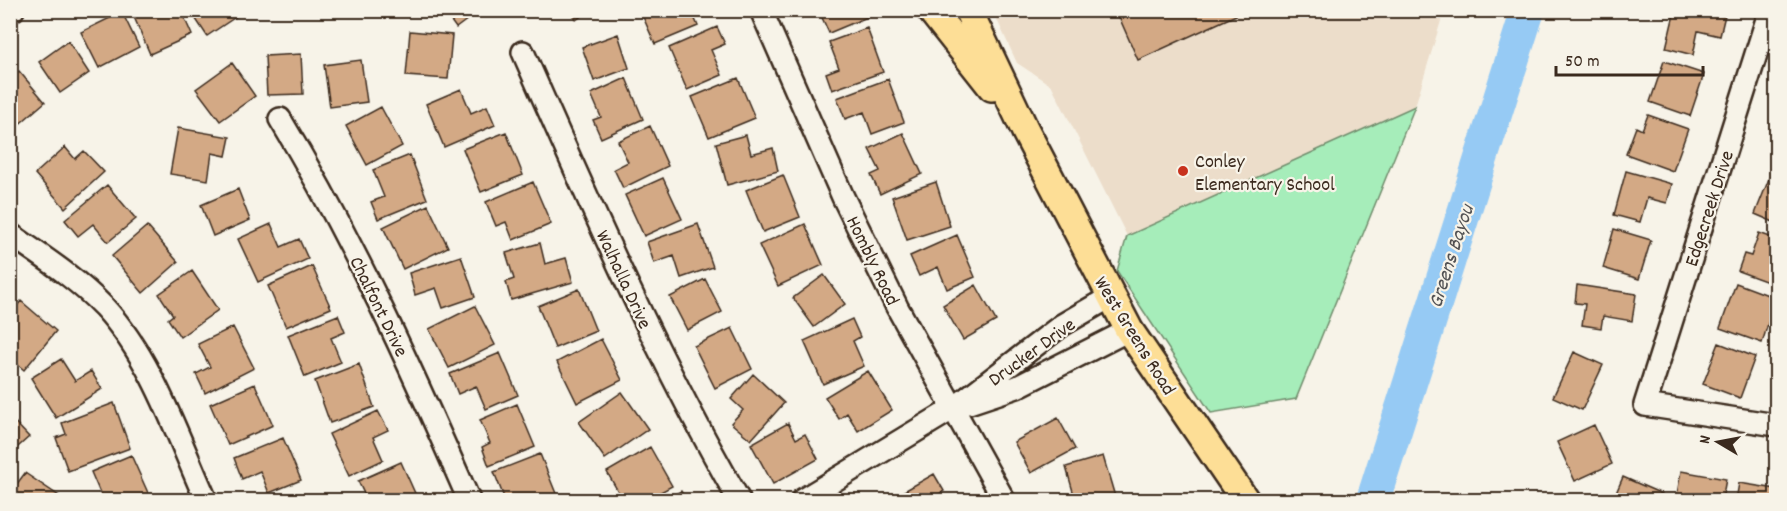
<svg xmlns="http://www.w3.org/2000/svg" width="1787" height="511" font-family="Dekko,sans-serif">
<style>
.built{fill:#ecddca}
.green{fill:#a6edba;stroke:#708c6c;stroke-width:1.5}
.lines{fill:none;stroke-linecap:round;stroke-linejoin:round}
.river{stroke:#96caf4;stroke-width:34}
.building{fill:#d3a985;stroke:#3b2a1e;stroke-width:1.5}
.minor-casing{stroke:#3b2a1e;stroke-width:26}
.major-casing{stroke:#3b2a1e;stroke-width:32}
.minor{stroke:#f7f3e8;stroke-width:21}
.major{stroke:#fdde96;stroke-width:27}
.poi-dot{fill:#c8321e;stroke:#f7f3e8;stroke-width:2}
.labels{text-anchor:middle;stroke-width:4.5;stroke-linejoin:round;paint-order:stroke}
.poi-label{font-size:20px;fill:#3b2a1e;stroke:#f7f3e8;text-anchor:start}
.street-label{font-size:20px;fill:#3b2a1e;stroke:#f7f3e8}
.water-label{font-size:21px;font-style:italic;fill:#525254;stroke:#f7f3e8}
</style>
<rect width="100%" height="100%" fill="#f7f3e8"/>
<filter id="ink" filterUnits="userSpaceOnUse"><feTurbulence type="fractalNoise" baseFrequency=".0167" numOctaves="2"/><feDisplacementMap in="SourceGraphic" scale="12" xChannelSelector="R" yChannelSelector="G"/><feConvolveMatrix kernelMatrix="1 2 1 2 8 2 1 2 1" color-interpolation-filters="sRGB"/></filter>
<g filter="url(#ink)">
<path class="built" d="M993 11H1444L1415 106 1127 236 1052 86 1017 63Z"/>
<path class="green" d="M1415 106 1296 399 1211 413 1117 271 1127 236Z"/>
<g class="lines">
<path class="river" d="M1373 500 1528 10"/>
</g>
<path class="building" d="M131 10H181L192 35 150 54Z
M190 10H242L243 12 207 36Z
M443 10H480L456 28Z
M569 10H590L576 20Z
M640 10H691L698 26 655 44Z
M798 10H870L872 15 829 33 819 11 801 18Z
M1116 10H1247L1138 60Z
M1675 10H1706L1725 15 1720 36 1698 31 1693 55 1666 48Z
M122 12 139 47 99 68 81 32Z
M717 27 725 44 711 50 722 75 687 90 669 48Z
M867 28 883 72 832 90 826 73 839 68 829 42Z
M410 31 452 35 448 79 406 76Z
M618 34 629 68 594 81 582 47Z
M68 41 89 73 60 93 39 62Z
M301 54 303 94 267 95 265 56Z
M361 60 367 102 330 107 324 65Z
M1664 61 1704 74 1690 116 1650 102Z
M232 63 255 96 220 121 196 89Z
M19 71 45 102 10 132V78Z
M626 78 643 119 601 138 593 120 601 117 591 94Z
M738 78 755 118 709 137 692 97Z
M888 79 904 122 872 134 864 112 845 119 837 98Z
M461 89 471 113 487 106 495 125 444 147 426 104Z
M381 107 402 146 367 165 346 126Z
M1648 115 1688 129 1673 171 1626 154 1636 127 1642 130Z
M650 126 668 166 623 188 614 169 628 162 618 141Z
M178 128 230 137 226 156 212 153 208 180 170 174Z
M506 132 523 175 481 192 463 149Z
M903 133 922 174 880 194 871 175 880 171 869 149Z
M746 135 751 154 773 148 778 171 727 185 716 143Z
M65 147 75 159 84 151 104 172 65 208 35 174Z
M410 155 427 199 378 219 371 202 384 197 373 170Z
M1626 171 1672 184 1667 203 1647 198 1640 222 1614 215Z
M1772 171 1776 173V223L1755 214Z
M783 175 800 217 763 232 746 190Z
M663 178 682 219 644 236 625 195Z
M533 182 551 224 513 240 506 222 496 226 486 202Z
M936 182 950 226 907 240 892 197Z
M107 185 136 219 108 242 93 224 78 236 65 220Z
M238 189 250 220 213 236 201 205Z
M428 205 448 247 403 269 383 227Z
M271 224 281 247 299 239 308 259 258 282 238 239Z
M698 224 713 267 681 278 674 256 654 263 647 242Z
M805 224 823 265 778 286 759 245Z
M147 226 178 262 143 293 112 256Z
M1614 229 1651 240 1639 279 1603 268Z
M1759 233 1776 239V285L1738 271 1744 254 1751 256Z
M957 235 975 277 947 289 938 267 919 276 910 256Z
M540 243 545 264 566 258 573 282 511 300 506 282 514 279 506 253Z
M461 256 475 297 443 308 436 288 415 295 409 273Z
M312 266 331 308 286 327 268 286Z
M192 271 218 310 180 337 168 319 173 315 159 294Z
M824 275 845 304 814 327 793 298Z
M705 279 722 312 687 330 670 297Z
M1736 283 1776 298 1762 343 1720 328Z
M976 285 996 321 963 340 943 305Z
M1577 285 1636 294 1632 321 1603 316 1601 328 1582 325 1585 304 1575 303Z
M579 289 596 331 555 348 538 306Z
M21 301 56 331 24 370 10 358V314Z
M475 306 495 345 449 368 429 329Z
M338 315 345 332 331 338 341 362 305 377 288 335Z
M852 319 860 337 853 341 864 366 823 384 804 341Z
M233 327 254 368 205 393 196 374 210 367 198 344Z
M732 328 752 369 715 388 694 346Z
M601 339 622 380 577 403 557 362Z
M1719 343 1755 357 1740 398 1703 384Z
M1574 352 1603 365 1582 410 1553 397Z
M500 353 518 395 486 409 476 386 458 394 450 374Z
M61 359 75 381 91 371 102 389 56 418 31 378Z
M359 364 374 407 330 423 315 381Z
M868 371 892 410 858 431 847 413 839 419 825 397Z
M753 374 784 403 751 440 731 423 743 410 731 399Z
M255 384 273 425 228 445 210 404Z
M622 392 648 429 605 459 579 422Z
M114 403 130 448 68 471 56 438 66 434 62 423Z
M517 404 535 447 489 466 482 447 490 443 480 420Z
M378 411 388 430 373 437 383 460 349 476 329 434Z
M10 417 29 437 10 454Z
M1058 418 1075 449 1031 473 1014 442Z
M788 423 796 439 805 434 818 459 773 484 751 444Z
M1594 425 1612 464 1575 481 1557 442Z
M283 438 301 480 269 493 260 471 242 479 234 458Z
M650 447 672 486 646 500H634L632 497 623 500 607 472Z
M540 454 557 496 545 500H505L494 472Z
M131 455 149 495 137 500H103L91 472Z
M1103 456 1116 500H1063L1074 495 1066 467Z
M401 462 418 500H367L358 481Z
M1681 471 1726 479 1722 500H1676Z
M25 473 59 496 56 500H10V493Z
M934 474 944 491 933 498 935 500H894L892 498Z
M1623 477 1662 494 1660 500H1613Z
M1739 483 1776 489V500H1736Z
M681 491 686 500H664Z
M292 493 296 500H278Z"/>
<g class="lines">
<g class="minor-casing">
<path id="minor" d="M761 10 843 197 897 307 1004 500
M1770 10 1645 405 1776 425
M10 12 13 10
M523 52C590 204 656 356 739 500
M280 119C354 241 412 370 469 500
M10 234C43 257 76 278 104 307 153 360 177 436 206 500
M969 403 1017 387 1129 330
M802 500 954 408 1062 325 1110 297"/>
</g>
<g class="major-casing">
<path id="major" d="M931 10 992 87
M968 10 1025 130 1129 330 1245 500"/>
</g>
<use href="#minor" class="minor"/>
<use href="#major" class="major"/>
</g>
</g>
<circle class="poi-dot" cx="1183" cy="171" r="6"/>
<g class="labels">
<g class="poi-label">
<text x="1195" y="167">Conley<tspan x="1195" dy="23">Elementary School</tspan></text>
</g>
<g class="street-label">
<text transform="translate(1708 208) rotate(-72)" y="7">Edgecreek Drive</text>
<text transform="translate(874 260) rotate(64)" y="7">Hombly Road</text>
<text transform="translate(625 279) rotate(65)" y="7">Walhalla Drive</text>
<text transform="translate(380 306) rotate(64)" y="7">Chalfont Drive</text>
<text transform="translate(1136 335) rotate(58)" y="7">West Greens Road</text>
<text transform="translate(1031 351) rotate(-36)" y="7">Drucker Drive</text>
</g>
<g class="water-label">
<text transform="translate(1450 256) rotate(-72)" y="7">Greens Bayou</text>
</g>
</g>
<rect width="1787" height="511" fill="none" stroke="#f7f3e8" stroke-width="36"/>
<rect x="18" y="18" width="1751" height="475" fill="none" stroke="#3b2a1e" stroke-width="2" filter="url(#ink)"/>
<g transform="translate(1718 442) rotate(280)" stroke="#f7f3e8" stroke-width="4.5" paint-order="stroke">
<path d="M0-4.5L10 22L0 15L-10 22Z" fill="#3b2a1e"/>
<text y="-9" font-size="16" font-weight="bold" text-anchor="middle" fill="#3b2a1e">N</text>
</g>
<path d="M1556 66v9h147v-9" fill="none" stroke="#3b2a1e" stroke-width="3"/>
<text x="1565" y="66" font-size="18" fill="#3b2a1e" stroke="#f7f3e8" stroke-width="4.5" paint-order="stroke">50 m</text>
</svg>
